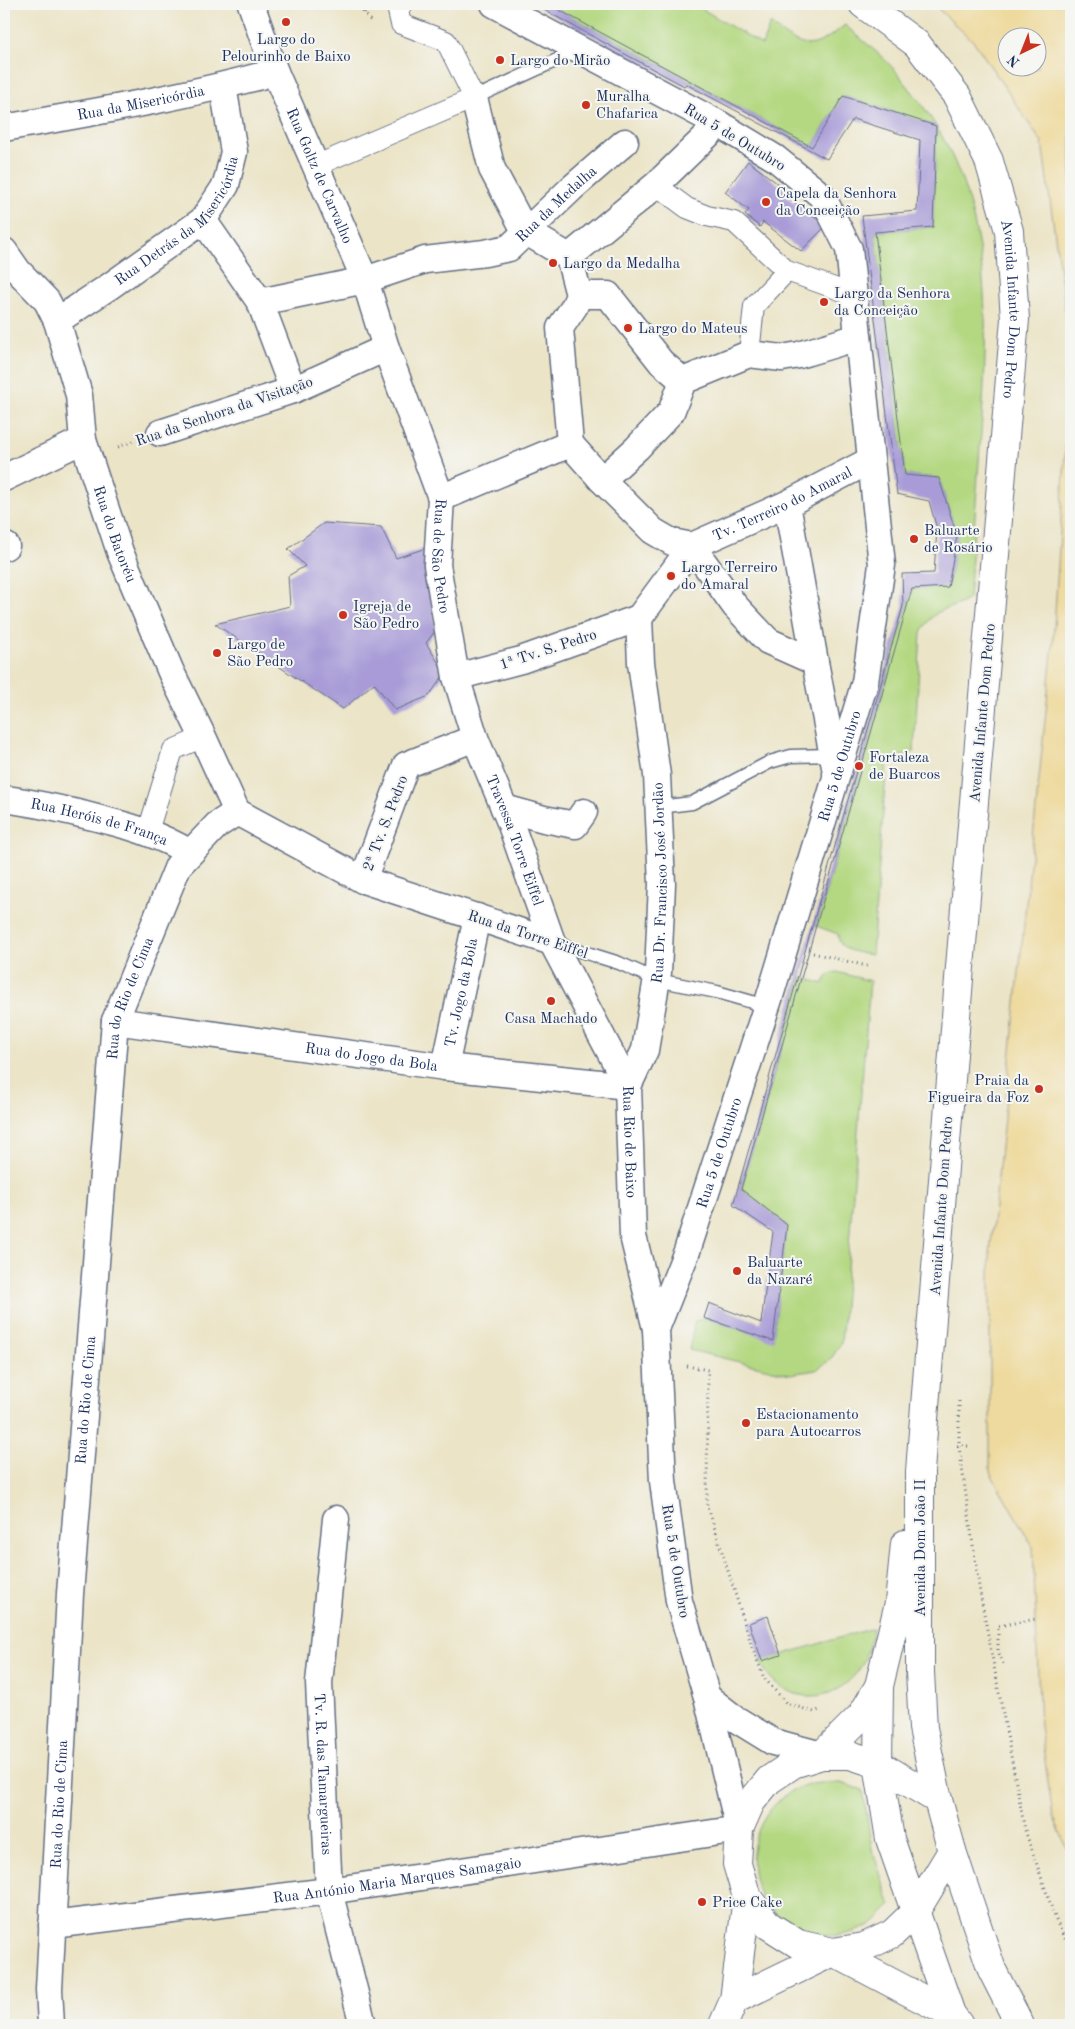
<svg xmlns="http://www.w3.org/2000/svg" width="1075" height="2029" font-family="'Old Standard TT',serif">
<style>
.green{fill:#b4d881;stroke:#688470}
.sand{fill:#eeda9e;stroke:#84847e;fill-rule:evenodd}
.building{fill:#a89bd7}
.lines{fill:none;stroke-linecap:round;stroke-linejoin:round}
.service-casing{stroke:#646e83;stroke-width:15}
.pedestrian-casing{stroke:#646e83;stroke-width:22}
.minor-casing{stroke:#646e83;stroke-width:29}
.tertiary-casing{stroke:#646e83;stroke-width:30}
.path{stroke:#646e83;stroke-width:3;stroke-dasharray:1 4;stroke-linecap:butt}
.service{stroke:#fff;stroke-width:12}
.pedestrian{stroke:#fff;stroke-width:20}
.minor{stroke:#fff;stroke-width:26}
.tertiary{stroke:#fff;stroke-width:28}
.poi-dot{fill:#c8321e;stroke:#f6f6f2;stroke-width:2}
.labels{text-anchor:middle;stroke-width:4;stroke-linejoin:round;paint-order:stroke}
.poi-label{font-size:15px;fill:#1b2f5e;stroke:#f6f6f2;text-anchor:start}
.street-label{font-size:15px;fill:#1b2f5e;stroke:#f6f6f2}
</style>
<rect width="100%" height="100%" fill="#f6f6f2"/>
<filter id="ink" filterUnits="userSpaceOnUse"><feTurbulence type="fractalNoise" baseFrequency=".02" numOctaves="2"/><feDisplacementMap in="SourceGraphic" scale="10" xChannelSelector="R" yChannelSelector="G"/><feConvolveMatrix kernelMatrix="1 2 1 2 8 2 1 2 1" color-interpolation-filters="sRGB"/></filter>
<filter id="wash" filterUnits="userSpaceOnUse"><feTurbulence type="fractalNoise" baseFrequency=".0096" numOctaves="4" result="noise"/><feDisplacementMap in="SourceGraphic" scale="20" xChannelSelector="R" yChannelSelector="G"/><feGaussianBlur stdDeviation="1.12" result="paint"/><feColorMatrix in="noise" values="0 0 0 0 0 0 0 0 0 0 0 0 0 0 0 0 0 1.4 0 .05"/><feComposite in="paint" operator="in"/></filter>
<g filter="url(#wash)">
<rect width="100%" height="100%" fill="#ebe4c7"/>
<path class="green" d="M548 4H694L762 45 770 24C804 50 810 53 845 25 861 39 879 53 893 68 908 86 924 106 936 126 995 222 988 339 980 447 976 498 973 548 969 599 947 613 936 604 921 633L914 752 887 761 872 955C857 952 838 952 838 934L816 926 912 589 948 586 957 536 939 478 905 475 875 232 933 227 936 126 843 96 812 147Z
M837 972 870 981 841 1344 830 1360 816 1370 790 1374 689 1350 695 1321 704 1318 773 1340 787 1225 741 1189 802 977 823 984 829 974Z
M873 1628C870 1641 867 1657 860 1668 834 1708 779 1705 760 1661Z
M818 1783H841L863 1790 872 1849 891 1906C885 1911 879 1919 872 1924 837 1944 794 1938 769 1906 766 1902 762 1898 760 1894 741 1856 759 1807 796 1789 803 1786 811 1785 818 1783Z"/>
<path class="sand" d="M933 4H1071V350L1042 143 975 43ZM1008 38H1038V68H1008Z
M1071 364V1857L1053 1816 1040 1726 1033 1547 990 1472V1254L1053 643Z"/>
<g id="blocks">
<path class="building" d="M533 4H548L812 147 843 96 936 126 933 227 875 232 905 475 939 478 957 536 948 587 912 589 741 1189 787 1225 773 1341 704 1318 709 1303 761 1323 773 1232 733 1205 903 606 902 574 934 573 937 529 929 501 897 494 862 216 917 211 920 140 853 119 827 159 686 84 684 86Z
M748 161 786 190 783 194 826 226 801 251 763 222 760 227 745 215 749 210 725 192Z
M324 523 381 527 396 558 426 548 436 630 426 643 445 673 429 696 395 710 374 683 343 709 215 624 290 606 288 576 305 566 288 549Z
M768 1616 781 1655 762 1661 749 1623Z"/>
</g>
</g>
<g filter="url(#ink)">
<use href="#blocks" fill-opacity="0" stroke="#646e83" stroke-width="1"/>
<g class="lines">
<g class="service-casing">
<path id="service" d="M474 98 579 50
M659 807 692 803 770 762 791 756 832 755
M555 943 619 963 657 980 717 992 766 1006"/>
</g>
<g class="pedestrian-casing">
<path id="pedestrian" d="M315 166 474 98 446 41 401 24 398 11 402 4
M656 185 687 208 707 216 734 222 787 271 854 295
M749 354 754 306 787 271
M148 831 173 750 203 737"/>
</g>
<g class="minor-casing">
<g id="minor">
<path id="s1" d="M251 4 275 72 365 280 386 348 441 498 437 565 456 677 475 738 510 822 552 942 628 1086 633 1236 656 1329"/>
<path d="M474 98 492 169 525 231"/>
<path id="s2" d="M4 128C95 112 186 97 275 72"/>
<path d="M203 220 260 302 293 390"/>
<path d="M525 231 569 257 579 295 574 307 560 328 570 444 602 480 653 531 672 542 692 546 639 618"/>
<path id="s3" d="M4 251 18 271 47 301 57 321 79 395 83 440 120 552 171 672 203 737 237 812 363 880 552 942"/>
<path d="M569 257 656 185 719 124"/>
<path d="M579 295H608L661 362 683 381"/>
<path id="s4" d="M260 302 365 280 425 260 485 253 509 248 572 188 625 142"/>
<path id="s5" d="M57 321 110 286 203 220 226 185 234 152 223 86"/>
<path d="M683 381 749 354 782 358 799 355 858 337"/>
<path d="M160 433 293 390 386 348"/>
<path d="M4 478 83 440"/>
<path d="M602 480 637 448 671 412 683 381"/>
<path d="M441 498 570 444"/>
<path d="M787 504 815 662"/>
<path d="M4 547 6 546"/>
<path d="M456 677 521 660 639 618"/>
<path id="s6" d="M836 772 815 662 768 641 735 606 692 546 787 504 871 460"/>
<path id="s7" d="M4 799C36 803 66 810 97 818 133 827 158 834 190 853"/>
<path d="M504 808 544 819 575 825 584 812"/>
<path d="M363 880 406 765 475 738"/>
<path id="s8" d="M115 1021 445 1067 628 1086"/>
<path id="s9" d="M445 1067 477 917"/>
<path id="s10" d="M628 1086 645 1050 658 972 662 884 657 775 641 663 639 618"/>
<path id="s11" d="M336 1519 319 1683 329 1891 363 2025"/>
<path d="M707 1697 734 1718 773 1742 822 1755"/>
<path id="s12" d="M52 1925 329 1891 739 1829 707 1697 679 1601 663 1481 656 1329 687 1251 770 996 865 682 882 565 849 249 822 196 775 158 719 124 494 4"/>
<path id="s13" d="M51 2025 49 1989 70 1594 115 1021 178 866 217 825 237 812"/>
</g>
</g>
<g class="tertiary-casing">
<g id="tertiary">
<path id="s14" d="M863 4 917 44 957 96 989 161 1009 231 1015 319 959 979 922 1444 920 1472V1672L923 1728 938 1800 952 1851 992 1970 1020 2025"/>
<path d="M905 1544 899 1603 879 1686 878 1764 890 1839 951 2014 959 2025"/>
<path d="M822 1755 862 1715 879 1686"/>
<path d="M938 1800 878 1764 850 1755H822L793 1764 769 1780 751 1802 739 1829 737 1864 747 1897 768 1925 798 1944 833 1952 951 2014"/>
<path d="M734 2000 833 1952 864 1947 892 1934 915 1912 952 1851"/>
<path d="M723 2025 734 2000 747 1897"/>
</g>
</g>
<path class="path" d="M356 4 364 13
M371 4 364 13 372 22
M118 447 133 441
M813 953 871 967
M687 1366 708 1370 707 1504 752 1647 764 1678 786 1703 814 1712 822 1709
M959 1401V1446L979 1587 1025 1830 1057 1923 1071 1951
M957 1446H971
M1003 1664 998 1651V1626L1036 1619"/>
<use href="#service" class="service"/>
<use href="#pedestrian" class="pedestrian"/>
<use href="#minor" class="minor"/>
<use href="#tertiary" class="tertiary"/>
</g>
</g>
<g class="poi-dot">
<circle cx="286" cy="22" r="5"/>
<circle cx="500" cy="60" r="5"/>
<circle cx="586" cy="105" r="5"/>
<circle cx="766" cy="202" r="5"/>
<circle cx="553" cy="263" r="5"/>
<circle cx="824" cy="302" r="5"/>
<circle cx="628" cy="328" r="5"/>
<circle cx="914" cy="539" r="5"/>
<circle cx="671" cy="576" r="5"/>
<circle cx="343" cy="615" r="5"/>
<circle cx="217" cy="653" r="5"/>
<circle cx="859" cy="766" r="5"/>
<circle cx="551" cy="1001" r="5"/>
<circle cx="1039" cy="1089" r="5"/>
<circle cx="737" cy="1271" r="5"/>
<circle cx="746" cy="1423" r="5"/>
<circle cx="702" cy="1902" r="5"/>
</g>
<g class="labels">
<g class="poi-label">
<text x="286" y="44" text-anchor="middle">Largo do<tspan x="286" dy="17">Pelourinho de Baixo</tspan></text>
<text x="510" y="65">Largo do Mirão</text>
<text x="596" y="101">Muralha<tspan x="596" dy="17">Chafarica</tspan></text>
<text x="776" y="198">Capela da Senhora<tspan x="776" dy="17">da Conceição</tspan></text>
<text x="563" y="268">Largo da Medalha</text>
<text x="834" y="298">Largo da Senhora<tspan x="834" dy="17">da Conceição</tspan></text>
<text x="638" y="333">Largo do Mateus</text>
<text x="924" y="535">Baluarte<tspan x="924" dy="17">de Rosário</tspan></text>
<text x="681" y="572">Largo Terreiro<tspan x="681" dy="17">do Amaral</tspan></text>
<text x="353" y="611">Igreja de<tspan x="353" dy="17">São Pedro</tspan></text>
<text x="227" y="649">Largo de<tspan x="227" dy="17">São Pedro</tspan></text>
<text x="869" y="762">Fortaleza<tspan x="869" dy="17">de Buarcos</tspan></text>
<text x="551" y="1023" text-anchor="middle">Casa Machado</text>
<text x="1029" y="1085" text-anchor="end">Praia da<tspan x="1029" dy="17">Figueira da Foz</tspan></text>
<text x="747" y="1267">Baluarte<tspan x="747" dy="17">da Nazaré</tspan></text>
<text x="756" y="1419">Estacionamento<tspan x="756" dy="17">para Autocarros</tspan></text>
<text x="712" y="1907">Price Cake</text>
</g>
<g class="street-label">
<text dy="5" stroke="none"><textPath href="#s2" startOffset="139">Rua da Misericórdia</textPath></text>
<text transform="translate(735 137) rotate(31)" y="5">Rua 5 de Outubro</text>
<text dy="5" stroke="none"><textPath href="#s1" startOffset="185">Rua Goltz de Carvalho</textPath></text>
<text dy="5" stroke="none"><textPath href="#s4" startOffset="320">Rua da Medalha</textPath></text>
<text dy="5" stroke="none"><textPath href="#s5" startOffset="160">Rua Detrás da Misericórdia</textPath></text>
<text dy="5" stroke="none"><textPath href="#s14" startOffset="356">Avenida Infante Dom Pedro</textPath></text>
<text transform="translate(224 411) rotate(-19)" y="5">Rua da Senhora da Visitação</text>
<text dy="5" stroke="none"><textPath href="#s6" startOffset="385">Tv. Terreiro do Amaral</textPath></text>
<text dy="5" stroke="none"><textPath href="#s3" startOffset="310">Rua do Batoréu</textPath></text>
<text dy="5" stroke="none"><textPath href="#s1" startOffset="588">Rua de São Pedro</textPath></text>
<text transform="translate(548 649) rotate(-18)" y="5">1ª Tv. S. Pedro</text>
<text transform="translate(982 713) rotate(-85)" y="5">Avenida Infante Dom Pedro</text>
<text dy="5" stroke="none"><textPath href="#s12" startOffset="1795">Rua 5 de Outubro</textPath></text>
<text dy="5" stroke="none"><textPath href="#s7" startOffset="98">Rua Heróis de França</textPath></text>
<text transform="translate(385 823) rotate(-69)" y="5">2ª Tv. S. Pedro</text>
<text dy="5" stroke="none"><textPath href="#s1" startOffset="884">Travessa Torre Eiffel</textPath></text>
<text dy="5" stroke="none"><textPath href="#s10" startOffset="208">Rua Dr. Francisco José Jordão</textPath></text>
<text transform="translate(528 934) rotate(18)" y="5">Rua da Torre Eiffel</text>
<text dy="5" stroke="none"><textPath href="#s9" startOffset="76">Tv. Jogo da Bola</textPath></text>
<text dy="5" stroke="none"><textPath href="#s13" startOffset="1032">Rua do Rio de Cima</textPath></text>
<text dy="5" stroke="none"><textPath href="#s8" startOffset="259">Rua do Jogo da Bola</textPath></text>
<text dy="5" stroke="none"><textPath href="#s1" startOffset="1211">Rua Rio de Baixo</textPath></text>
<text dy="5" stroke="none"><textPath href="#s12" startOffset="1390">Rua 5 de Outubro</textPath></text>
<text transform="translate(941 1206) rotate(-86)" y="5">Avenida Infante Dom Pedro</text>
<text dy="5" stroke="none"><textPath href="#s13" startOffset="626">Rua do Rio de Cima</textPath></text>
<text transform="translate(920 1548) rotate(-90)" y="5">Avenida Dom João II</text>
<text transform="translate(676 1561) rotate(81)" y="5">Rua 5 de Outubro</text>
<text dy="5" stroke="none"><textPath href="#s11" startOffset="256">Tv. R. das Tamargueiras</textPath></text>
<text dy="5" stroke="none"><textPath href="#s13" startOffset="221">Rua do Rio de Cima</textPath></text>
<text dy="5" stroke="none"><textPath href="#s12" startOffset="348">Rua António Maria Marques Samagaio</textPath></text>
</g>
</g>
<rect width="1075" height="2029" fill="none" stroke="#f6f6f2" stroke-width="20"/>
<g transform="translate(1022 52) rotate(223)"><circle r="24" fill="#f6f6f2" stroke="#9ea6b7"/>
<path d="M0-4L9 19L0 12L-9 19Z" fill="#c8321e"/>
<text y="-8" font-size="14" font-weight="bold" text-anchor="middle" fill="#1b2f5e">N</text>
</g>
</svg>
